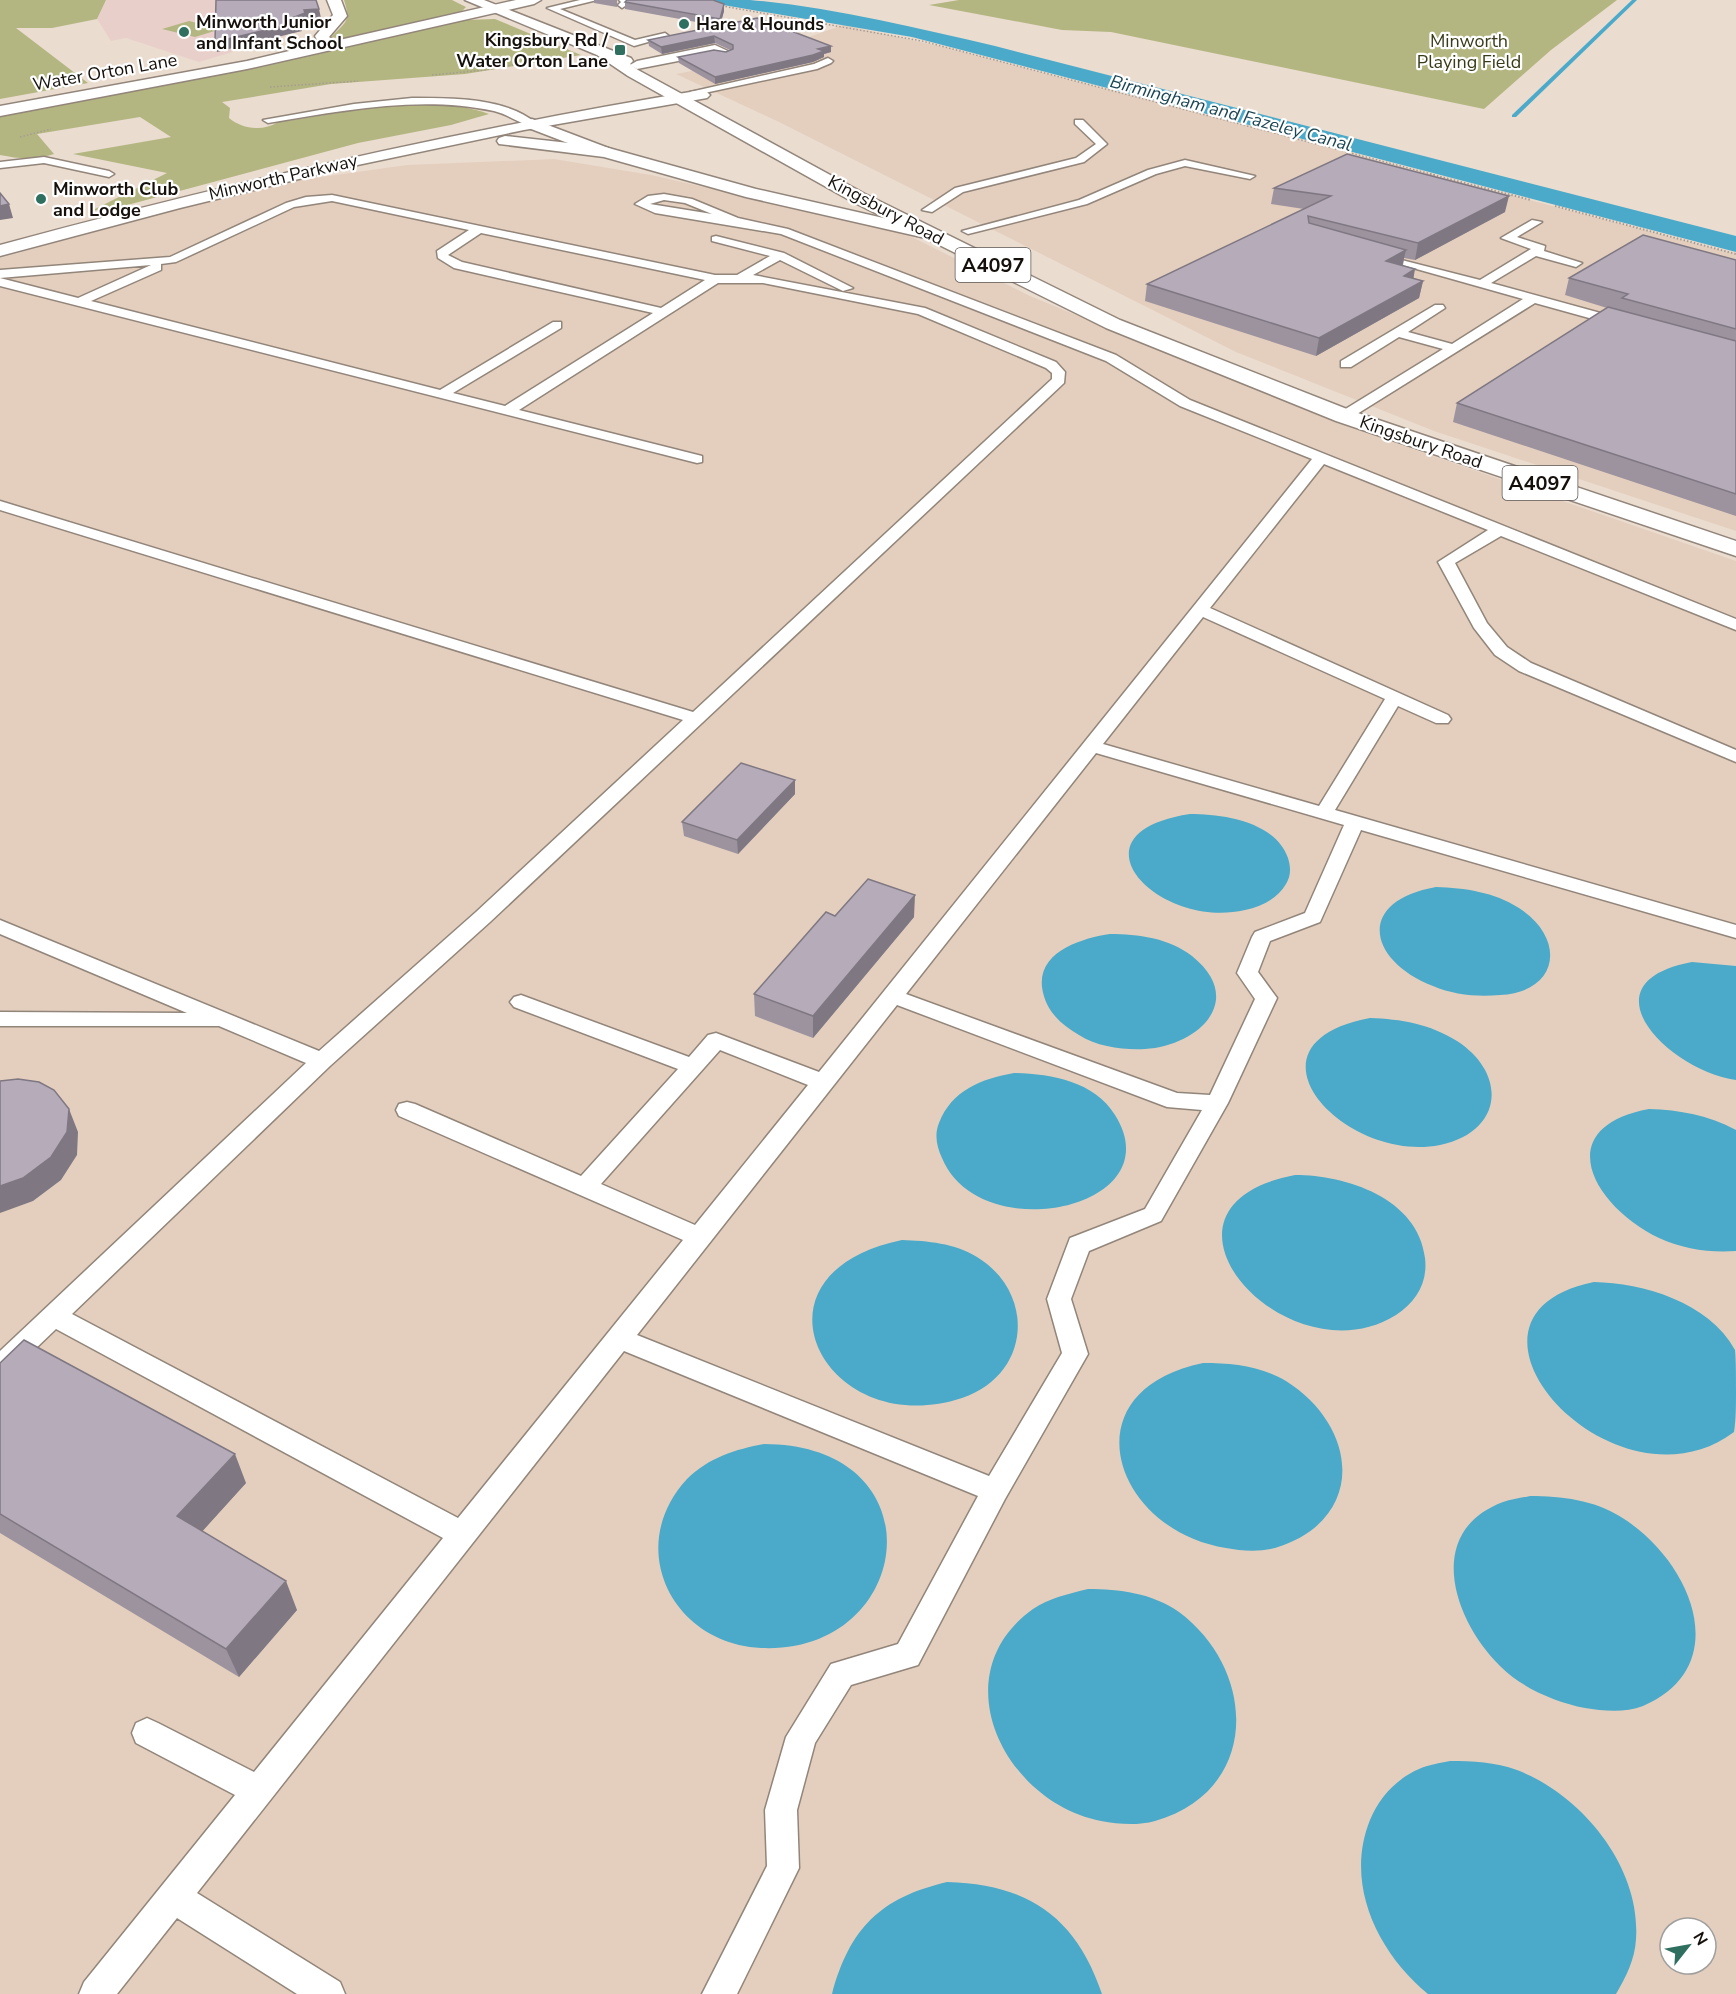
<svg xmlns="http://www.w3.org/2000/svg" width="1736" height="1994" font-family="'Nunito Sans',sans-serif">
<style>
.built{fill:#e4cfbe;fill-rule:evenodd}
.education{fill:#e9cfca}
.green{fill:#b3b681}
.water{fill:#4baac9}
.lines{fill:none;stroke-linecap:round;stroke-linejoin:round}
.stream{fill:#4baac9;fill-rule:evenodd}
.service-casing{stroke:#92857a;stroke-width:3}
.minor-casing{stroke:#92857a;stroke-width:3}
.tertiary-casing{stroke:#92857a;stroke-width:3}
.primary-casing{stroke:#92857a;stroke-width:3}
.path-far1{stroke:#a69b91;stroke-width:1.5;stroke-dasharray:1.5 2;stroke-linecap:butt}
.path{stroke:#a69b91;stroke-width:2;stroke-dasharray:1.5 2;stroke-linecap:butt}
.service{fill:#fff;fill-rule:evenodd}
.minor{fill:#fff;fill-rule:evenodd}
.tertiary{fill:#fff;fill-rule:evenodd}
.primary{fill:#fff;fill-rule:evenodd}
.wall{fill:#9c939f}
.shaded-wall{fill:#7f7882}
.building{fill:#b5abb9;stroke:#7f7882;stroke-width:1.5}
.poi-dot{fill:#2e6f5f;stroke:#fff;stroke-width:2}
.labels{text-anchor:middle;stroke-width:4.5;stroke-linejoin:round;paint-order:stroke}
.far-poi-label{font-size:18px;font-weight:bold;fill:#15100c;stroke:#fff;text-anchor:start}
.far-park-label{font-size:18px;fill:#393b19;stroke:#fff}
.far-street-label{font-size:18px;fill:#15100c;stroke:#fff}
.far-water-label{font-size:18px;font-style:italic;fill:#1c4654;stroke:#fff}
.shield{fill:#fff;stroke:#5b5855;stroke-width:1.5}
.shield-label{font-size:20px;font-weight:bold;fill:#15100c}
</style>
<rect width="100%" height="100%" fill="#ebdcd0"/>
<path class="built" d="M843 25 948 48 1736 254V531L1434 431 1236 352 779 122 676 74 738 62Z
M554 159 651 175 757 199 886 224 1030 296 1332 421 1736 561V1994H0V258L264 185 407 165ZM1670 1928H1706V1964H1670Z"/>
<path class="education" d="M106 0H222L286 36 199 62 126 38 111 41 97 19Z"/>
<path class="green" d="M0 0H106L97 19 52 28H16L88 83 0 99Z
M344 0H452L466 7 460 13 348 40 331 37C346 22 351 22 344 0Z
M959 0H1617L1551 50 1484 109 1111 32 1062 30 929 5Z
M495 19 581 55 465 74 331 84 222 102 230 108 229 118C242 129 263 132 278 122 341 114 429 92 489 114L451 125 358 143 120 207 91 211 167 173 73 154 171 137 140 117 37 134 54 154C35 160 20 159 0 155V116L261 67 465 20Z
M189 21 221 29 195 37 162 29Z"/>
<path class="water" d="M694 0C712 0 732 0 750 0 832 7 915 28 995 46L1736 236V252L912 37Z
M1190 814C1222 814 1275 821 1288 858 1291 868 1291 876 1286 884 1277 899 1262 906 1245 910 1158 930 1064 833 1190 814Z
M1436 887C1465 888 1494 892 1519 908 1566 938 1560 992 1500 995 1477 997 1454 995 1433 986 1367 960 1356 901 1436 887Z
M1110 934C1138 934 1169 938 1192 956 1247 1000 1198 1046 1145 1049 1123 1050 1098 1047 1079 1035 1060 1024 1045 1010 1042 987 1038 951 1083 938 1110 934Z
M1692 962 1736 966V1080C1670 1071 1580 983 1692 962Z
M1370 1018C1401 1019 1430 1024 1457 1041 1508 1074 1503 1132 1440 1145 1345 1164 1232 1044 1370 1018Z
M1014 1073C1051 1074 1094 1081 1115 1115 1174 1209 979 1249 942 1158 937 1147 934 1135 939 1123 952 1090 981 1079 1014 1073Z
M1649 1109C1680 1110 1708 1115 1736 1130V1251C1710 1253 1683 1249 1659 1238 1594 1207 1548 1128 1649 1109Z
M1295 1175C1346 1175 1418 1198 1425 1258 1428 1283 1416 1302 1396 1315 1287 1383 1127 1207 1295 1175Z
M902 1240C928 1241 954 1243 977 1257 1036 1293 1031 1375 962 1398 825 1443 737 1274 902 1240Z
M1594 1282C1643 1283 1709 1302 1735 1350 1736 1359 1736 1380 1736 1391 1736 1404 1736 1421 1734 1432 1614 1522 1426 1316 1594 1282Z
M1203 1363C1232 1363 1261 1366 1286 1381 1359 1427 1367 1520 1275 1548 1260 1552 1241 1551 1226 1548 1113 1530 1067 1391 1203 1363Z
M764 1444C942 1445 914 1655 761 1648 672 1644 624 1547 687 1479 708 1458 736 1449 764 1444Z
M1530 1496C1562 1496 1594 1500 1621 1517 1691 1560 1736 1666 1643 1706 1625 1713 1603 1711 1585 1708 1555 1702 1522 1688 1500 1666 1454 1621 1423 1532 1503 1502 1512 1499 1521 1498 1530 1496Z
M1088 1589C1119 1589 1152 1593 1179 1612 1258 1671 1260 1791 1155 1821 1137 1826 1118 1824 1101 1821 1004 1802 941 1675 1033 1609 1049 1598 1068 1594 1088 1589Z
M1450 1761C1473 1761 1495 1762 1517 1770 1582 1795 1641 1867 1636 1939 1635 1959 1626 1977 1616 1994H1428C1378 1953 1344 1884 1370 1820 1379 1798 1396 1779 1419 1769 1428 1765 1440 1763 1450 1761Z
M947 1882C1028 1884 1076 1917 1102 1994H832C850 1928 880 1898 947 1882Z"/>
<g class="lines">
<path class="stream" d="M1632 0H1637L1516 117H1512V115Z"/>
<g class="service-casing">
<path id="service" d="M580 0H597L560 9 635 40 665 33 669 36 634 46 547 8Z
M619 0H630L631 2 622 8 618 5 621 2Z
M828 58 833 61 831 63 817 69 695 95 690 92 814 64Z
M412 98C451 98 506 97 537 124L532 127C519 123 507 114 494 111 419 95 342 111 268 123L263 120 354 104Z
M1075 120H1083L1107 144 1084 162 963 192 932 212 922 210 955 188 1076 158 1096 144 1075 124Z
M44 157 109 171 114 174 109 177 44 163 0 168V162Z
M1185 160 1255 176 1250 179 1185 166 1156 174 1087 204 968 234 962 231 1079 200 1148 170Z
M664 194 692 199 738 218 788 229 1116 355 1190 400 1736 619V630L1501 536 1455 563 1487 623 1507 647 1531 663 1736 750V762L1519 671 1495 655 1474 628 1438 562 1488 530 1324 464 1210 608 1448 715 1451 719 1448 723H1436L1398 706 1335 810 1736 925V938L1361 830 1320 922 1270 941 1258 972 1277 998 1228 1103 1161 1221 1089 1251 1071 1299 1088 1354 1005 1499 918 1665 851 1685 815 1743 797 1810 799 1868 737 1994H702L767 1866 765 1810 786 1737 831 1664 898 1644 978 1496 624 1351 197 1893 340 1982 345 1994H297L177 1918 117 1994H79L84 1982 235 1795 136 1743 132 1733 136 1723 147 1718 158 1723 254 1772 443 1538 56 1329 9 1374 0 1377V1351L306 1063 219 1026H0V1012L187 1013 0 934V920L319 1051 476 912 683 720 0 510V501L693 712 1052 379V373L1046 368 918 314 763 283H718L519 410 702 456V462L697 463 0 286V278L78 298 151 265 0 278V270L170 257 286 203 306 197 332 195 715 275H737L770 256 712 241V237L716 236 784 253 853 288 843 291 780 260 753 275 925 308 1056 362 1065 372 1064 383 490 922 330 1066 72 1314 458 1518 683 1240 399 1116 396 1110 399 1104 407 1102 415 1104 581 1176 678 1069 514 1007 510 1002 514 997 521 995 689 1057 708 1035 716 1033 819 1072 1312 459 1180 406 1106 361 781 234 655 213 635 204 648 196ZM664 200 685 203 712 214 650 204ZM332 201 469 230 437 251 438 258 454 268 653 313 505 406 453 393 561 328V322H553L440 390 91 301 161 270V264L176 262 294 207ZM481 233 705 280 661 308 462 262 448 255ZM1203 617 1385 699 1319 806 1103 744ZM1096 753 1344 825 1305 913 1255 932 1252 937 1237 973 1255 999 1210 1095 1177 1093 906 994ZM897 1005 1167 1107 1202 1110 1145 1209 1070 1238 1047 1299 1062 1353 989 1476 637 1335ZM720 1050 808 1085 695 1225 601 1184Z
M1532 220 1542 222 1517 237 1545 246 1544 251 1582 263 1576 267 1536 256 1491 283 1626 320V326H1618L1535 303 1349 419H1339V413L1443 349 1399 337 1351 367H1341V361L1435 305H1443L1445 308 1408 332 1452 344 1523 299 1374 257V253L1480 280 1531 249 1501 238Z"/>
</g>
<g class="minor-casing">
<path id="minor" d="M327 0H341L347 16 329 37 335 41 516 0H541L534 4 247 69 0 116V106L247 61 319 44 315 36 333 15Z
M715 45 732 53 725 57 714 54 637 69 630 65 637 61Z
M532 119 611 149 613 152 611 155H599L526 127 524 124 526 121Z"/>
</g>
<g class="tertiary-casing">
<path id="tertiary" d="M702 90 707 92 710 95 707 98 524 130 348 167 180 208 0 256V245C232 182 465 129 702 90Z
M505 136 605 147 756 189 936 230 939 234 930 239 746 197 604 157 499 144 497 141 499 138Z"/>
</g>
<g class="primary-casing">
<path id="primary" d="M465 0H484L631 58 633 61 630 64 638 70 865 194 1120 320 1352 411 1736 541V556L1336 421 1106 328 853 202 628 76 597 55Z"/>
</g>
<path class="path-far1" d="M722 6 922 41 1435 175
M432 75 485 70 552 58
M270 87 358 81
M20 137 51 129"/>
<path class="path" d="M1430 174 1531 200
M1555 206 1736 254"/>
<use href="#service" class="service"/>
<use href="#minor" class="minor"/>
<use href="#tertiary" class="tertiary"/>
<use href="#primary" class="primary"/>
</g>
<path class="wall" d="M594 0H617V7L594 3Z
M625 2 724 11 720 25 831 52 824 54V57L813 62 715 84 679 63 678 57 726 52 730 50 715 43 662 54 649 46 648 40 718 26 625 9Z
M1274 188 1505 212 1415 260 1404 258 1403 266 1414 278 1423 281 1419 298 1316 356 1145 301 1147 284 1304 209 1271 204Z
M1736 260V516L1453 422 1457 403 1607 308 1565 295 1569 278Z
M795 780V794L738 854 684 836 682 822Z
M835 916 914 917 813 1038 755 1016 754 994Z
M0 1363 246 1483 202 1531 297 1610 239 1677 0 1533Z"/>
<path class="shaded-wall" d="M724 4V11L720 26V19Z
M319 9 321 18 306 20 307 23 301 25 302 31 217 52 215 42 287 20 304 10Z
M714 36 715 43 662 54 661 47Z
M831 46V52L824 54V57L813 62 715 84V77Z
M1509 196 1505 212 1415 260 1418 243Z
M9 204 13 218 0 220V206Z
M1406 250 1402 267 1386 261Z
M1415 269 1412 287 1404 276Z
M1423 281 1419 298 1316 356 1319 338Z
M795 780V794L738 854 737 840Z
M915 895 914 917 813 1038V1016Z
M69 1109 78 1132 77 1155 61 1180 33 1201 0 1213V1186Z
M235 1454 246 1483 190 1545 177 1516Z
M286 1581 297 1610 239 1677 226 1649Z"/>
<path class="building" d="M216 0H316L319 9 304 10 305 13 287 20 300 22 215 42Z
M627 0H713L724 4 720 19 625 2Z
M757 18 831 46 818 49 824 51 813 55 715 77 678 57 714 50 726 52 733 49V45L714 36 661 47 648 40Z
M1347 154 1509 196 1418 243 1308 216 1309 223 1406 250 1386 261 1415 269 1404 276 1423 281 1319 338 1147 284 1331 196 1274 188Z
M0 193 9 204 0 206Z
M1643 235 1736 260V329L1622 298 1628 294 1569 278Z
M1608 307 1736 341V494L1457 403Z
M741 763 795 780 737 840 682 822Z
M868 879 915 895 813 1016 754 994 826 912 835 916Z
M18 1079 39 1082 54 1090 69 1109 67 1132 51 1157 23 1178 0 1186V1081Z
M24 1340 235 1454 177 1516 286 1581 226 1649 0 1514V1363Z"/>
<g class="poi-dot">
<circle cx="684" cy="24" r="6"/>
<circle cx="184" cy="32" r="6"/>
<rect x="614" y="44" width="12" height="12" rx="3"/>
<circle cx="41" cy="199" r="6"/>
</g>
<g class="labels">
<g class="far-poi-label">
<text x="196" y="28">Minworth Junior<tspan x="196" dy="21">and Infant School</tspan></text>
<text x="696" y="30">Hare &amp; Hounds</text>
<text x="608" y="46" text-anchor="end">Kingsbury Rd /<tspan x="608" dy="21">Water Orton Lane</tspan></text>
<text x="53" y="195">Minworth Club<tspan x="53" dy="21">and Lodge</tspan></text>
</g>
<g class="far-park-label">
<text x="1469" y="47">Minworth<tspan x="1469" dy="21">Playing Field</tspan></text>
</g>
<g class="far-street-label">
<text transform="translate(105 72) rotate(-10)" y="6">Water Orton Lane</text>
<text transform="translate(283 177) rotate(-13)" y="6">Minworth Parkway</text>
<text transform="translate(886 210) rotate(28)" y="6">Kingsbury Road</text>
<text transform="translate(1421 442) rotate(19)" y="6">Kingsbury Road</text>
</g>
<g class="far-water-label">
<text transform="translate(1231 113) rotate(15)" y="6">Birmingham and Fazeley Canal</text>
</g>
<g class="shield">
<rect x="955.5" y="248" width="75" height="34" rx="4.5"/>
<rect x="1502.5" y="466" width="75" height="34" rx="4.5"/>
</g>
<g class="shield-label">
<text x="993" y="272">A4097</text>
<text x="1540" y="490">A4097</text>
</g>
</g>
<g transform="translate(1688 1946) rotate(59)"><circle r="28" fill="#ffffff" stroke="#a19f9e" stroke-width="1.5"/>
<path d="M0-4.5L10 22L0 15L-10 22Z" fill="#2e6f5f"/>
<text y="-9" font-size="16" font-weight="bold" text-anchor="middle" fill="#15100c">N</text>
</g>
</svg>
